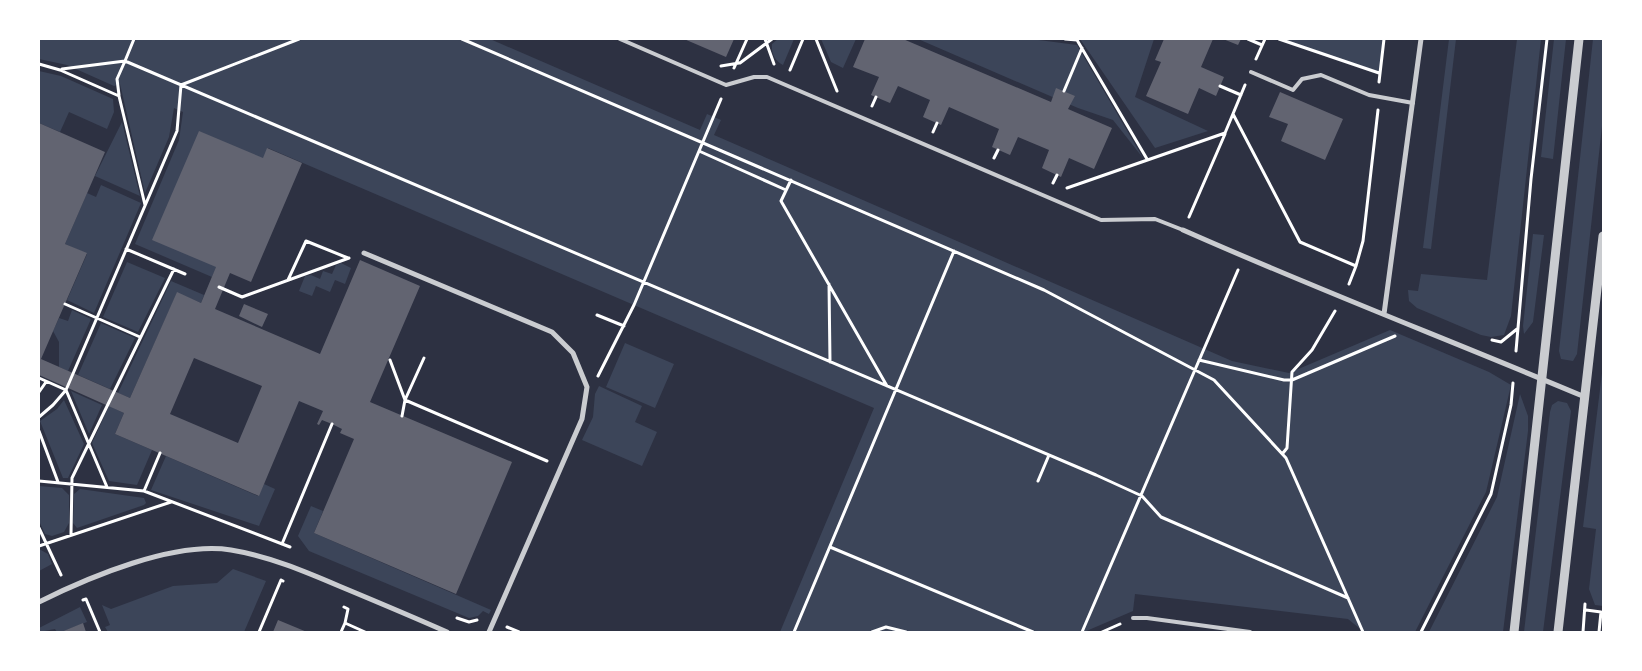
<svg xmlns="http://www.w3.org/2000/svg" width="1642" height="671" font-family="'Public Sans',sans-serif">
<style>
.green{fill:#3c4559}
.building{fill:#626471;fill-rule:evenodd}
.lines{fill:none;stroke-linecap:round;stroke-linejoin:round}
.path{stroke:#fff;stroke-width:3}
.service{stroke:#caccd0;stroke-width:4}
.minor{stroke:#caccd0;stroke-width:5}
.tertiary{stroke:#caccd0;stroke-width:9}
</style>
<rect width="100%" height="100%" fill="#2d3142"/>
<path class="green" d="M39 39H490L700 130 707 114 721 120 714 135 1232 361 1289 373 1390 330 1489 372 1511 385 1486 492 1415 632H1364L1348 619 1135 594 1133 611 1084 632H780L874 408 268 148 212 277 135 244 179 140 183 112 174 108 169 137 145 193 120 84 114 86 67 65 39 59Z
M778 39H794L783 65C775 61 771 53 772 44Z
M821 39H856L843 68 831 62Z
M918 39H1031L1077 45 1143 158 1113 120 1078 108Z
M1080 39H1154L1135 97 1208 131 1155 148Z
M1279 39H1384L1379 73Z
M1449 39H1456L1431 249 1423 248Z
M1517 39H1541L1511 316 1504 335 1491 337 1481 335 1417 308 1409 301 1408 290 1418 291 1421 274 1487 280Z
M1554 39H1566L1553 159 1541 157Z
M1593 39H1603V117L1577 354 1573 361 1561 359 1559 351Z
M39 71 61 76 113 99 114 112 107 129 69 112 60 132 39 123Z
M122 122 140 196 95 176Z
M101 185 141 203 94 313 67 300 87 254 65 244 87 193 96 197Z
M1533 234 1544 235 1533 322 1524 334 1523 326Z
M127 262 165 278 138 332 103 317Z
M341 263 351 268 345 284 335 280 330 292 316 286 312 296 299 291 305 276 311 275 320 279 323 271 332 274 336 265Z
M171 281 204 295 201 303 177 293 130 398 118 393Z
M72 310 91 319 68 371 59 367V342L53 331 59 318 68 321Z
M101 323 135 338 110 389 78 375Z
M625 343 674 364 655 408 606 387Z
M1603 365V606L1595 605 1589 589 1596 529 1583 527Z
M599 386 642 406 635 422 657 432 642 466 582 440 593 417 595 394Z
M71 391 102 405 89 434Z
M1520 394 1528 416V431L1503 632H1429L1497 497Z
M64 400 84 444 68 478H63L40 421 57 409Z
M1558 401 1567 403 1571 411 1543 632H1524L1550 412 1552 405Z
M109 406 124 413 115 434 152 450 137 485 109 481 92 443Z
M166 456 258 496 264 484 275 489 259 526 151 490Z
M39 486 62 488 69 495V523L64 532 52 536 45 534 39 521Z
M80 489 144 498 146 503 144 505 77 528 73 523 74 494Z
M311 506 323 511 314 533 491 610 489 614 483 611 478 616 469 618 309 551 298 536Z
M39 549 48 554 52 564 39 571Z
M233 569 266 581 244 632H108L105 627 110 625 102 605 111 609 173 586 217 583Z
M80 607 87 622 61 632H57L55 629 39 632V628Z"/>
<path class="building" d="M684 39H734L726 57Z
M865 39H903L1051 102 1056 88 1075 96 1068 109 1112 128 1094 169 1069 158 1061 177 1042 168 1049 150 1018 137 1010 155 992 147 999 129 949 107 941 125 923 117 930 100 898 86 890 103 871 95 879 77 853 67Z
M1164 39H1213L1201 67 1224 77 1216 96 1199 88 1188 114 1146 96 1161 62 1155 60Z
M1223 39H1241L1238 45Z
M1280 92 1343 119 1325 160 1281 141 1288 124 1269 117Z
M39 123 105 152 65 244 87 253 41 359 130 398 177 292 201 303 216 267 152 240 199 131 263 158 267 148 302 163 251 282 230 273 215 309 320 354 360 260 420 286 370 402 512 462 456 594 314 533 354 439 340 433 342 429 332 424 322 420 319 425 317 424 323 411 299 401 259 496 115 434 124 413 39 375ZM194 358 262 386 238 443 170 414Z
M244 304 268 314 262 327 239 316Z
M278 620 307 632H273Z
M83 623 86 632H61Z"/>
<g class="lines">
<path class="path" d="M134 39 125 61 1096 475 1142 496 1161 517 1348 598
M462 39 1044 290 1214 380 1286 458 1363 632
M765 39 774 64
M816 39 837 91
M1065 39 1077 40 1147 159
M1248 39 1262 45
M1279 39 1379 73
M1256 59 1265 39
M740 63 772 39
M39 64 60 70 119 96 145 205
M721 66 739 63
M734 68 747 39
M62 69 125 61 117 79 119 95
M790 70 803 39
M1379 82 1384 39
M1220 86 1241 95
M1064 91 1082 48
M872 106 876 97
M1233 114 1300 242 1356 266 1363 241 1378 110
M933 132 937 123
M699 151 786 190
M994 158 998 150
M791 180 781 201 887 386
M1053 183 1057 175
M1067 188 1225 133 1245 85
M1189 217 1225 134
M126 249 185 274
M288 280 306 241 348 258
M829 284 830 362
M1349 284 1356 266
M219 287 242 297 349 258
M65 304 140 337
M597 315 624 326
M1492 340 1501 342 1517 329
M1516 351 1531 179 1547 39
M390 360 405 400 547 461
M1199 360 1284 380H1292L1395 336
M598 376 634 305 721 99
M39 378 66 390 107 487
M39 392 46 382
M402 416 405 400 424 358
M39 417 53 405 66 390 177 131 181 85 299 39
M39 431 58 482
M1283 453 1287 448 1292 372 1312 350 1335 311
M39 481 144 491 290 547
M1038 481 1049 455
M144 491 160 453
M39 528 61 575
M71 535 72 478 174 269
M282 544 332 424
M39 546 171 502
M830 547 1033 632
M83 600 86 599 100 632
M344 607 348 609 345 623 365 632
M1586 610 1601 612 1599 632
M457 618 469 622 477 620
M507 627 519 632
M259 632 281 580 283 581
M341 632 345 623
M794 632 954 251
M872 632 886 627 906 632
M1082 632 1238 270
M1102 632 1120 624
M1421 632 1491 494 1511 405 1513 383
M1583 632 1585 604"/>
<path class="service" d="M620 39 726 85 754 77H767L1101 220 1155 219 1183 230
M1251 72 1293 90 1302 79 1321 75 1369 95 1413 103
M1133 618H1147L1250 632"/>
<path class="minor" d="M1183 230C1316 289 1452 341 1585 397
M364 253 552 332 573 353 587 387 582 419 489 632
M1384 314 1421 39
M39 602C89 577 174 541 231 550 268 556 304 571 339 586 375 601 411 616 447 632"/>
<path class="tertiary" d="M1514 632 1579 39
M1558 632 1603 236"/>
</g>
<rect width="1642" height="671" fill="none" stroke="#ffffff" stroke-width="80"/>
</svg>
